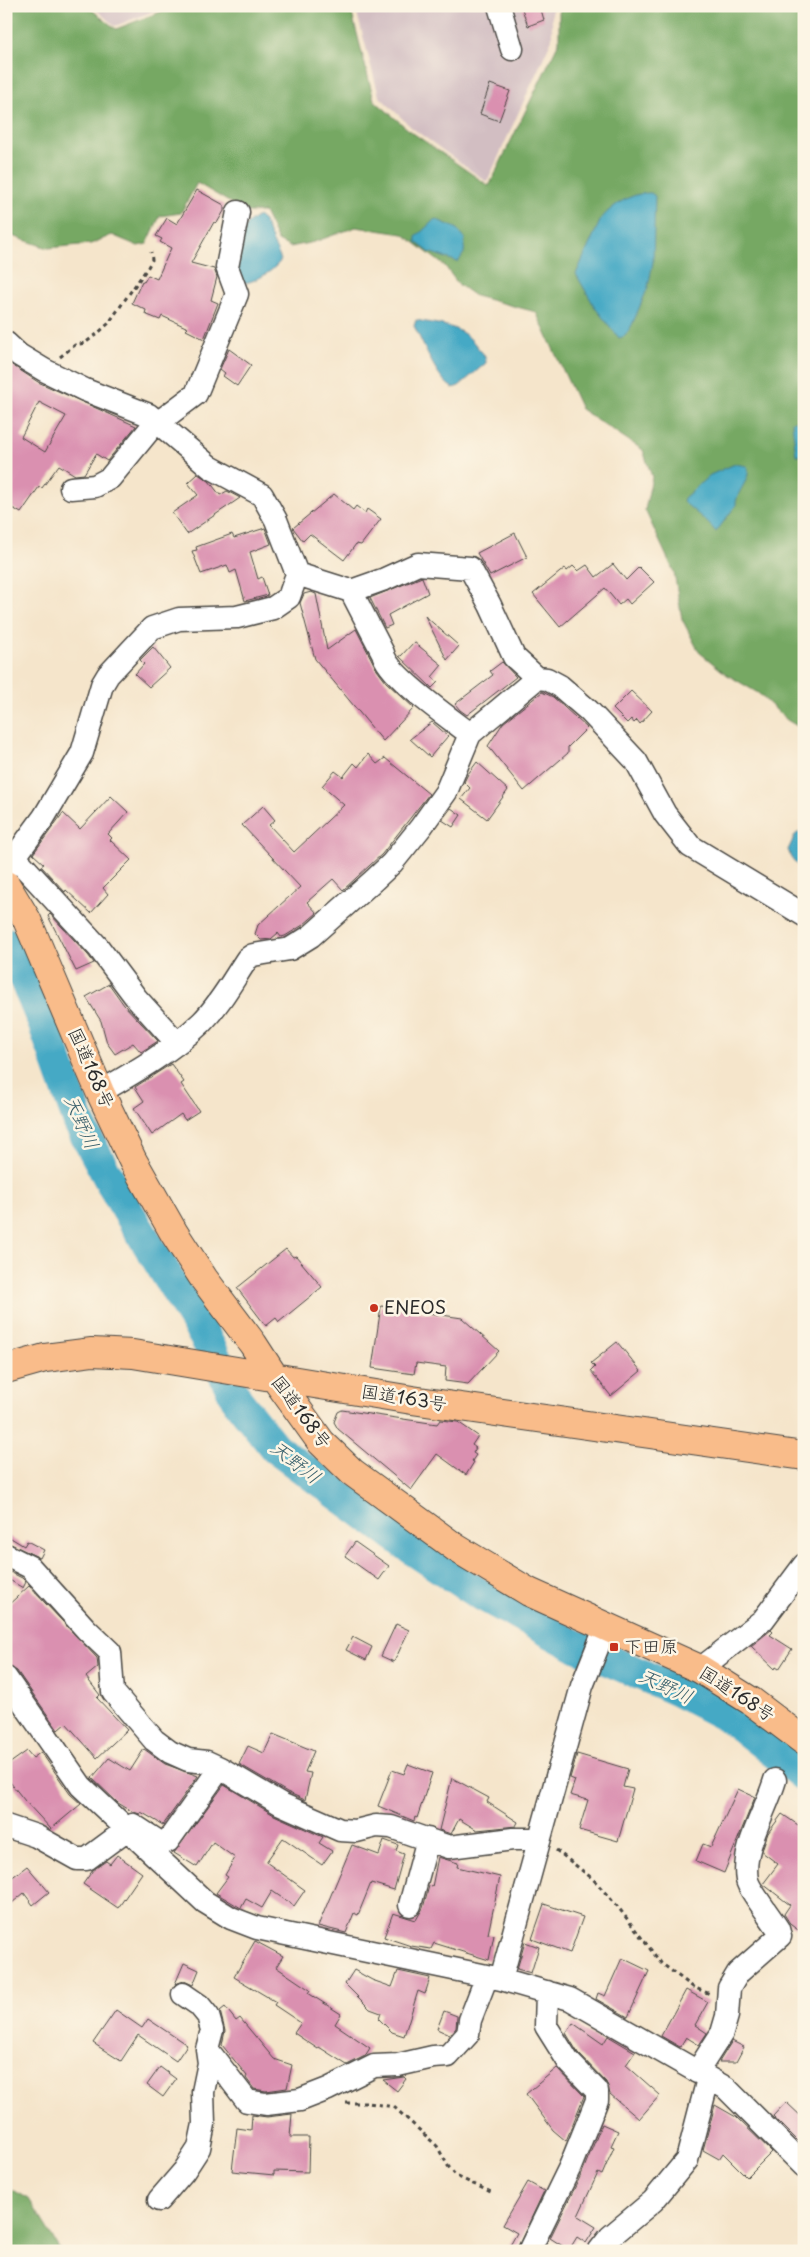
<svg xmlns="http://www.w3.org/2000/svg" width="810" height="2257" font-family="'Playpen Sans','Klee One',sans-serif">
<style>
.industrial{fill:#d2bec2}
.forest{fill:#76a864;stroke:#506a48}
.water{fill:#45a9c5;stroke:#386a78}
.lines{fill:none;stroke-linecap:round;stroke-linejoin:round}
.river{stroke:#45a9c5;stroke-width:32}
.building{fill:#da90b0;fill-rule:evenodd}
.minor-casing{stroke:#494743;stroke-width:25}
.highway-casing{stroke:#494743;stroke-width:30}
.path{stroke:#494743;stroke-width:3;stroke-dasharray:4 4;stroke-linecap:butt}
.minor{stroke:#fff;stroke-width:22}
.highway{stroke:#f9bc8a;stroke-width:28}
.poi-dot{fill:#c8321e;stroke:#fcf5e5;stroke-width:2}
.labels{text-anchor:middle;stroke-width:5;stroke-linejoin:round;paint-order:stroke}
.street-label{font-size:18px;fill:#2b2b2b;stroke:#fcf5e5}
.poi-label{font-size:18px;fill:#2b2b2b;stroke:#fcf5e5;text-anchor:start}
.water-label{font-size:19px;font-style:italic;fill:#355d69;stroke:#fcf5e5}
</style>
<rect width="100%" height="100%" fill="#fcf5e5"/>
<filter id="ink" filterUnits="userSpaceOnUse"><feTurbulence type="fractalNoise" baseFrequency=".02" numOctaves="2"/><feDisplacementMap in="SourceGraphic" scale="10" xChannelSelector="R" yChannelSelector="G"/><feConvolveMatrix kernelMatrix="1 2 1 2 8 2 1 2 1" color-interpolation-filters="sRGB"/></filter>
<filter id="wash" filterUnits="userSpaceOnUse"><feTurbulence type="fractalNoise" baseFrequency=".0096" numOctaves="4" result="noise"/><feDisplacementMap in="SourceGraphic" scale="20" xChannelSelector="R" yChannelSelector="G"/><feGaussianBlur stdDeviation="1.12" result="paint"/><feColorMatrix in="noise" values="0 0 0 0 0 0 0 0 0 0 0 0 0 0 0 0 0 1.4 0 .05"/><feComposite in="paint" operator="in"/></filter>
<g filter="url(#wash)">
<rect width="100%" height="100%" fill="#f5e5cb"/>
<path class="industrial" d="M92 6H167L115 26Z
M355 6H552V39L487 182 412 128 379 96Z"/>
<path class="forest" d="M6 6H87L116 29 176 6H350L374 100 410 131 489 186 559 42V6H804V730L787 720 758 693 726 674 699 652 682 619 674 572 645 510 652 477 643 450 581 409 536 312 475 296 458 284 445 266 403 234 356 227 314 242 290 247 278 241 264 212H246L197 183 181 213 160 216 147 244 138 246 112 235 91 244 48 248 6 234Z
M6 2186 29 2199 61 2251H6Z"/>
<path class="water" d="M651 193 655 196 653 262 648 287 632 325 625 336 619 338 596 309 576 274 601 219C612 205 633 192 651 193Z
M258 216 264 221 281 260C272 273 252 284 237 284L234 264 246 225Z
M435 219 456 228 465 239 464 253 458 262 429 252 416 242V237Z
M416 320C444 326 461 324 479 349 483 353 486 357 486 363L459 386 453 388C437 380 423 343 414 326Z
M798 420H804V456L796 455 792 422Z
M735 464 747 466C753 478 735 492 736 505L716 532C707 520 694 512 683 501L684 498 710 475Z
M804 828V874L791 857 788 850 795 835Z"/>
<g class="lines">
<path class="river" d="M6 943 18 963 43 1022 79 1123 119 1197 206 1339 237 1400 275 1448 418 1553 478 1593 570 1643 676 1690 730 1718 804 1776"/>
</g>
<g id="blocks">
<path class="building" d="M521 6H540L544 20 528 26Z
M490 84 510 91 499 121 480 114Z
M197 190 224 205V211L217 223 214 222 191 263 214 269 217 277 211 300 218 303 204 339 186 330 188 328 162 316 160 320 145 314 146 310 132 303 142 281 144 282 148 275 157 279 171 248 160 242 162 239 156 236 167 218 177 224Z
M229 349 251 365 237 386 223 376 225 373 220 369Z
M6 361 38 382 136 426 107 461 96 454 84 474 75 475 59 465 42 488 39 487 21 513 6 504ZM39 402 66 416 45 452 21 437Z
M198 474 209 481 220 495 227 491 240 498 187 534 172 513 198 495 188 483Z
M334 494 353 510 356 506 365 513 367 509 381 519 361 545 356 544 344 560 310 534 303 541 293 528Z
M265 528 271 544 250 552 258 579 262 577 268 595 245 601 236 570 230 573 227 565 201 574 192 551 197 550 196 547 232 534 234 538Z
M515 533 527 557 490 576 477 553Z
M613 564 626 580 639 567 654 582 630 604 626 599 619 605 605 588 560 627 533 594 565 568 567 571 573 566 578 571 587 565 596 577Z
M422 577 428 593 388 615 392 625 385 628 370 598Z
M311 592 316 594 327 650 356 629 377 670 386 682 414 708 383 741 315 659 300 603 304 594Z
M425 616 459 646 447 660Z
M414 642 442 665 432 677 438 682 432 688 399 656H401Z
M153 647 170 668 149 687 135 674 144 664 140 660Z
M502 662 516 677 467 715 460 710 455 704 493 675 490 671Z
M631 691 652 711 640 724 637 720 634 723 631 719 627 723 613 709Z
M542 692 553 697 587 728 568 747V753L524 791 488 746 503 723Z
M432 722 448 736 430 757 410 739Z
M368 754 377 764 385 758 429 794 382 854 343 890 333 879 307 902 317 913 303 925 285 936 281 937 278 933 271 939 261 940 255 934 258 925 300 887 242 825 263 806 275 820 269 825 294 852 344 805 322 786 335 771 343 777 354 763 358 767Z
M477 762 508 790 487 819 461 799 470 788 464 782 468 774Z
M111 796 128 812 108 834 112 838 110 840 131 860 103 888 108 894 91 913 66 890 65 892 41 866 44 864 33 854 63 813 80 829Z
M451 808 461 815 453 827 442 820Z
M50 914 88 955 94 963 76 971 48 916Z
M109 984 124 1005 158 1041 141 1052 133 1043 115 1054 107 1043 101 1021 86 997Z
M171 1064 184 1082 181 1084 199 1111 185 1120 181 1114 152 1135 134 1108 144 1101 135 1087Z
M286 1249 293 1257 296 1256 322 1287 279 1322 276 1318 266 1326 237 1288Z
M381 1306 462 1318 499 1351 468 1384 445 1381 446 1367 416 1363 414 1374 372 1368Z
M617 1342 641 1371 611 1396 591 1371 595 1367 591 1363Z
M342 1410 437 1424 440 1420 458 1422 478 1436 472 1445 476 1448 473 1453 476 1455 472 1461 474 1462 466 1475 437 1454 411 1490 338 1429 334 1422 338 1412Z
M6 1535 24 1546 27 1541 44 1550 40 1558 6 1542Z
M355 1542 389 1566 379 1580 345 1556Z
M6 1570 22 1578 26 1582 23 1588 6 1578Z
M29 1586 97 1658 98 1667 86 1677 100 1695 97 1698 127 1730 97 1758 66 1723 58 1730 17 1671 6 1665V1607Z
M396 1624 409 1630 394 1662 381 1656Z
M771 1630 773 1632 770 1635 792 1649 779 1669 776 1667 775 1669 751 1646Z
M353 1637 372 1647 366 1660 346 1650Z
M273 1734 314 1751 305 1772 311 1773 305 1800 287 1792 239 1764 248 1746 264 1753Z
M144 1749 165 1764 198 1776 163 1825 141 1812 140 1814 133 1812 118 1803 92 1778 109 1758 130 1771Z
M27 1751 33 1758 41 1752 70 1794 81 1804 51 1829 25 1801 6 1777V1766Z
M577 1754 628 1769 623 1787 633 1789 618 1841 579 1830 588 1800 570 1795 575 1780 570 1778Z
M408 1764 432 1773 417 1818 415 1817 414 1821 378 1806 392 1770 404 1774Z
M452 1778 489 1798 487 1802 518 1822 516 1826 477 1830 459 1819 451 1834 439 1830Z
M224 1785 274 1815 323 1837 319 1843 332 1851 322 1865 283 1838 266 1862 305 1890 294 1906 272 1891 262 1908 246 1899 241 1908 216 1893 228 1877 225 1875 235 1858 213 1842 197 1867 174 1853Z
M738 1789 755 1797 724 1873 696 1861 703 1844 711 1847Z
M782 1814 804 1829V1934L791 1925 784 1914 790 1905 763 1884 778 1864 762 1852 763 1847 768 1833Z
M384 1840 398 1845 396 1851 404 1854 394 1890 371 1883 358 1915 354 1913 346 1933 318 1926 352 1845 379 1855Z
M117 1855 142 1873 118 1908 83 1884 93 1870 106 1861 110 1864Z
M438 1857 458 1863 457 1867 500 1877 488 1934 494 1935 489 1960 434 1943 431 1949 411 1946 384 1937 393 1913 416 1920 423 1908 429 1886 432 1887Z
M27 1866 49 1892 33 1905 24 1893 6 1908V1882Z
M544 1904 583 1917 570 1953 532 1939Z
M255 1941 283 1956 276 1967 310 1990 308 1993 341 2014 335 2024 370 2048 365 2056 347 2065 319 2047 318 2049 294 2033 301 2023 274 2005 276 2002 234 1977Z
M525 1942 539 1947 531 1973 517 1969Z
M622 1958 649 1971 628 2017 596 1999 598 1993 605 1996Z
M184 1963 199 1970 193 1985 184 1981 175 1984Z
M354 1970 372 1980 392 1987 398 1971 430 1978 425 1994 418 1991 404 2036 392 2032 379 2019 381 2013 370 2009 345 1984Z
M686 1990 708 2002 695 2025 707 2033 699 2045 686 2037 680 2047 661 2036Z
M225 2007 236 2021 240 2018 274 2059 292 2065 287 2088 266 2091 254 2089 246 2078 247 2076 222 2045 225 2031 220 2011Z
M116 2010 142 2028 148 2019 187 2045 176 2061 138 2035 121 2061 93 2043Z
M444 2011 457 2016 456 2028 450 2035 437 2029Z
M573 2023 603 2044 608 2036 635 2052 626 2065 660 2095 639 2119 610 2094 606 2082 578 2053 566 2033Z
M732 2041 744 2047 736 2062H719Z
M160 2067 176 2079 163 2097 147 2085Z
M557 2068 584 2096 566 2141 553 2130 526 2094Z
M404 2077 406 2079 397 2091 383 2080Z
M786 2102 804 2119V2134L798 2141 773 2116Z
M715 2105 736 2117 772 2152 747 2177 723 2153 719 2159 703 2150Z
M292 2114 290 2137H309L308 2172 274 2171V2175L232 2171 237 2128 251 2130 252 2115 267 2117Z
M602 2124 618 2131 611 2146 614 2147 602 2175 598 2173 578 2216 596 2227 586 2243 577 2237 569 2250 550 2238 582 2173Z
M528 2182 544 2191 516 2251H507L517 2233 503 2225Z"/>
</g>
</g>
<g filter="url(#ink)">
<use href="#blocks" fill-opacity="0" stroke="#494743" stroke-width="1"/>
<g class="lines">
<g class="minor-casing">
<path id="minor" d="M499 6 512 49
M6 343 19 355 44 370 85 390 149 415 210 467 262 495 276 520 297 574 289 597 273 608 237 617 179 619 152 628 108 675 102 685 82 753 44 817 6 869
M71 488 95 486 110 478 151 428 196 394 237 294 227 267 238 212
M297 574 351 591 385 579 418 564 470 568 490 605 514 657 537 678 547 679 560 686 589 711 636 761 665 814 690 846 804 915
M351 591 383 653C387 675 451 719 470 734
M15 857 98 947 137 999 177 1043
M100 1092C135 1072 173 1050 202 1022 220 1004 233 980 247 959L253 955 290 949 311 936 374 880 392 863 421 827 446 792 470 734 537 678
M6 1555 30 1567 86 1629 110 1652 113 1692 154 1740 170 1752 188 1760 207 1762 220 1768 281 1804 340 1830 356 1831 376 1826 391 1827 449 1847 513 1839H539
M700 1669 763 1620 804 1565
M6 1678 81 1786 205 1902 231 1918 257 1928 501 1979 570 1999 726 2088 804 2166
M6 1826 36 1836 77 1859H87L133 1825 162 1844 168 1841 220 1768
M410 1905 428 1839
M501 1979 582 1686 606 1626
M207 2049 247 2101 266 2104 300 2100 328 2089 374 2066 398 2065 433 2057 448 2056 468 2034 470 2020 487 1976
M697 2072 722 2033 727 2016 729 1988 738 1973 780 1936 778 1929C772 1919 749 1890 747 1880 741 1849 766 1811 775 1780
M159 2200 184 2171 199 2148 204 2124 203 2092 209 2063 207 2049 212 2030 208 2016 199 2005 183 1994
M529 2251 570 2167 597 2100V2091L568 2061 546 2026 547 1992
M599 2251 610 2237 653 2201 687 2160 708 2079"/>
</g>
<g class="highway-casing">
<path id="highway" d="M6 885 27 920 100 1092 133 1161 174 1233 204 1279 253 1344 275 1378 321 1442 352 1472 456 1548 529 1592 700 1669 751 1701 804 1741
M6 1369 45 1358 92 1352 133 1354 412 1400 804 1456"/>
</g>
<path class="path" d="M60 357 75 345 85 343 97 334 108 324 148 267 152 260 151 252
M556 1850 593 1879 618 1907 661 1963 693 1987 710 1994
M346 2103H369L394 2107 437 2146 448 2166 456 2176 493 2193"/>
<use href="#minor" class="minor"/>
<use href="#highway" class="highway"/>
</g>
</g>
<g class="poi-dot">
<circle cx="374" cy="1308" r="5"/>
<rect x="609" y="1642" width="10" height="10" rx="2.5"/>
</g>
<g class="labels">
<g class="street-label">
<text transform="translate(91 1068) rotate(66)" y="6">国道168号</text>
<text transform="translate(404 1398) rotate(9)" y="6">国道163号</text>
<text transform="translate(301 1412) rotate(53)" y="6">国道168号</text>
<text transform="translate(737 1694) rotate(33)" y="6">国道168号</text>
</g>
<g class="poi-label">
<text x="384" y="1314">ENEOS</text>
<text x="624" y="1653">下田原</text>
</g>
<g class="water-label">
<text transform="translate(82 1122) rotate(66)" y="7">天野川</text>
<text transform="translate(296 1462) rotate(38)" y="7">天野川</text>
<text transform="translate(666 1686) rotate(25)" y="7">天野川</text>
</g>
</g>
<rect width="810" height="2257" fill="none" stroke="#fcf5e5" stroke-width="25"/>
</svg>
